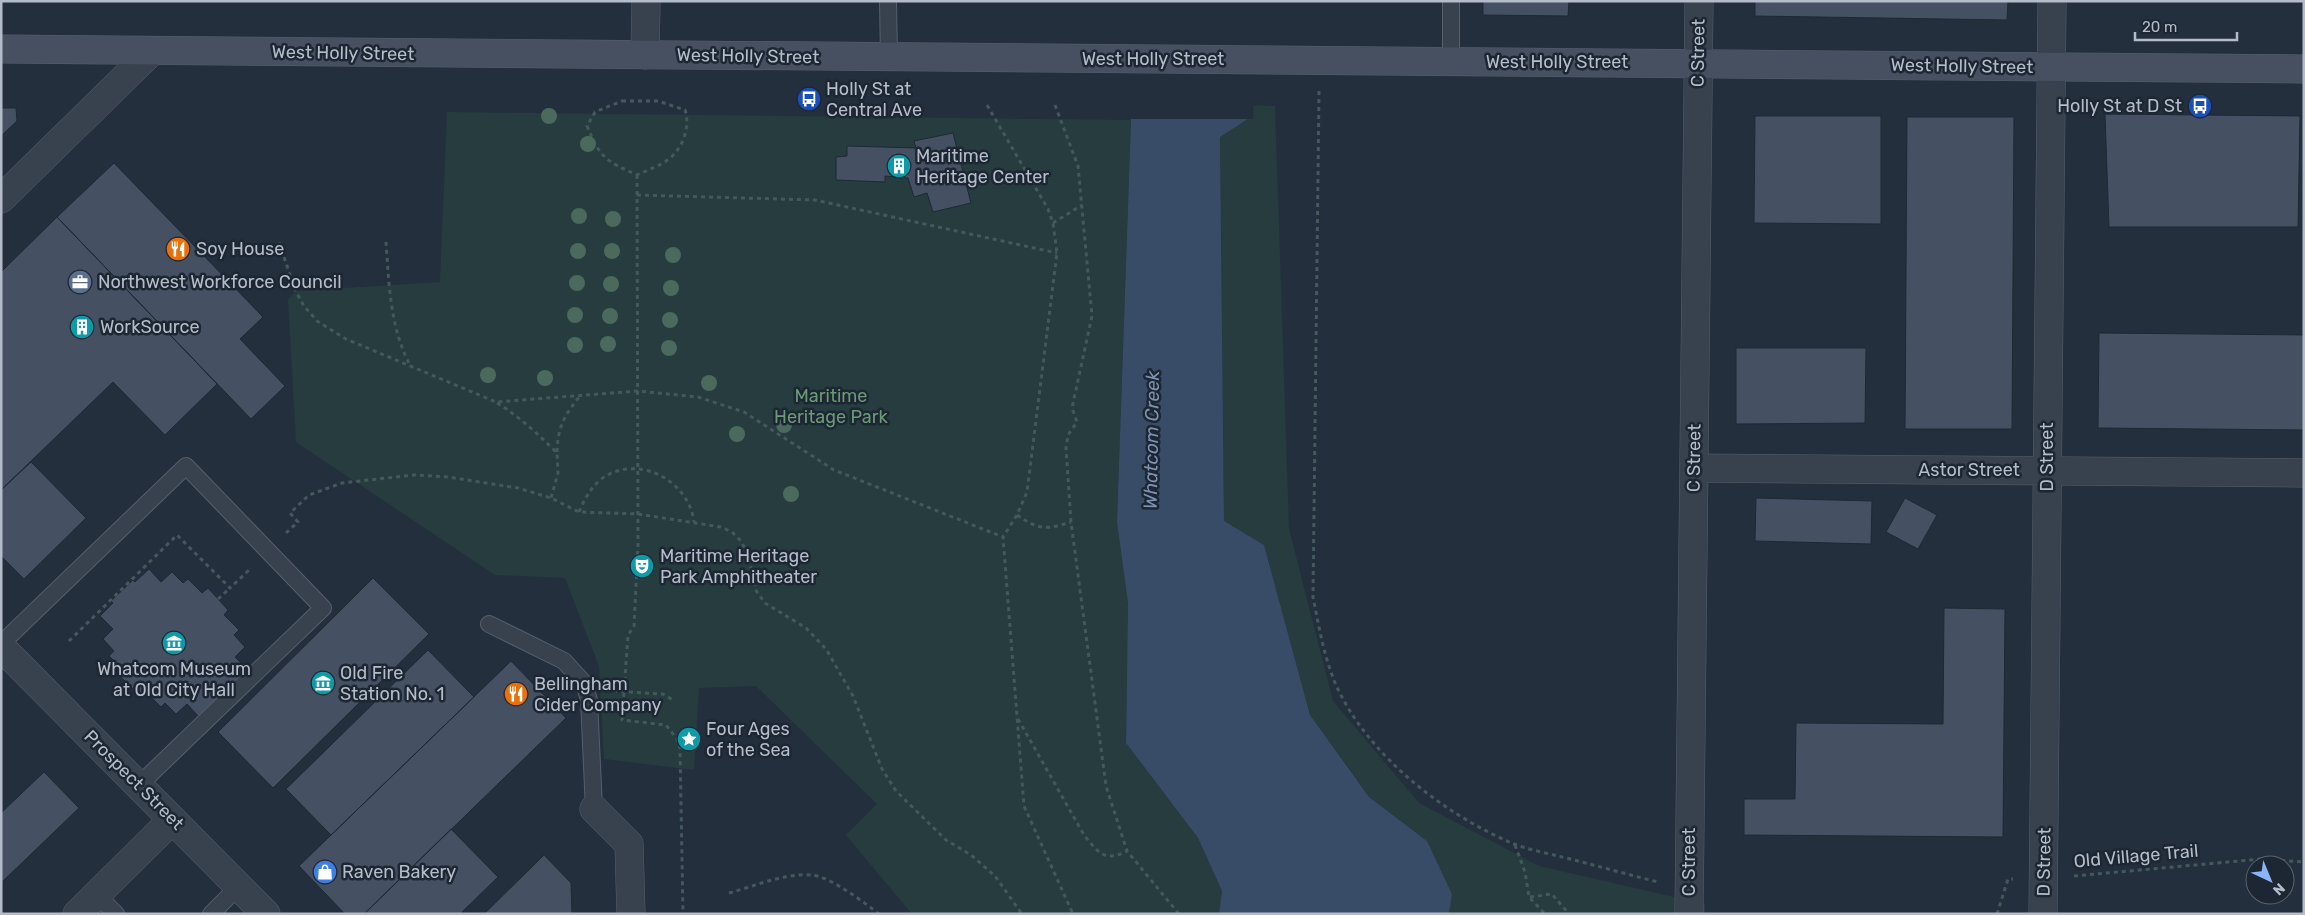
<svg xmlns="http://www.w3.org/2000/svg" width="2305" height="915" font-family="Rubik,sans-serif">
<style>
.green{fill:#263c3f}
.water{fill:#394c67}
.pier{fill:#242f3e}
.building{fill:#455162;stroke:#1f2835}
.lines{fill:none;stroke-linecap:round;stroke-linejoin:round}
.service-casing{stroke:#565f6c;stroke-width:18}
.minor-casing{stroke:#565f6c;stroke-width:29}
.tertiary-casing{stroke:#565f6c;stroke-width:29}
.secondary-casing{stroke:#565f6c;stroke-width:29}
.path{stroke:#44595c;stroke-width:3;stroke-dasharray:4 4;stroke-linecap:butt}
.service{stroke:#38414e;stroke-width:16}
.minor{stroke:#38414e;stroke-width:28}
.tertiary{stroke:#38414e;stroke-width:28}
.secondary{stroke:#465061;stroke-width:28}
.tree{fill:#4b6a5d}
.labels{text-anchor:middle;stroke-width:5;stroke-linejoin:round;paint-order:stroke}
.street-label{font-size:18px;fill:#b4bcc9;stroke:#1d2633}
.poi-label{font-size:18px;fill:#b4bcc9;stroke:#1d2633;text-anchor:start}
.park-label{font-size:18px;fill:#6b9a76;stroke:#1d2633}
.water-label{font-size:19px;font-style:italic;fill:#7c92b1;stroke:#1d2633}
</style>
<rect width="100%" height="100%" fill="#242f3e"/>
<path class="green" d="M1251 105 1275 106 1289 529 1333 701 1419 803 1539 866 1705 904V914H1449L1452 894 1427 841 1369 797 1310 715 1264 545 1224 521 1220 136 1251 117Z
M447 112 1131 120 1117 522 1128 603 1126 743 1198 838 1222 891 1219 914H912L846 835 877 804 756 686 699 688 694 770 604 759 599 666 565 578 495 575 296 442 288 299 297 291 440 282Z"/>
<path class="water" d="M1116 1 1251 117 1220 137 1224 521 1264 545 1310 715 1369 797 1427 841 1452 894 1449 914H1219L1222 891 1198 838 1126 743 1128 603 1117 522 1131 120Z"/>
<path class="pier" d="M1113 1H1258L1253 119H1128Z"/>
<path class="building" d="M1483 1H1569L1568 16 1483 15Z
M1755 1H2008L2007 20 1755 16Z
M1 108H16L17 121 1 136Z
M2105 114 2300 116 2298 227H2109Z
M1755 116H1881V224L1754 223Z
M1907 117H2014L2012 429H1905Z
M953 133 971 203 933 212 927 193 914 197 908 178 885 176V182L836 180V157L847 156V146L916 148 914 141Z
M114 163 263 317 240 339 285 386 251 419 57 217Z
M57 217 217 384 165 435 113 382 1 490V272Z
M2099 333 2304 335V430L2098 428Z
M1736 348H1866L1865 423 1736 424Z
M31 462 86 518 24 579 1 556V490Z
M1756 498 1872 501 1871 544 1755 541Z
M1905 498 1937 515 1918 549 1886 532Z
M149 569 161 582 172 572 183 583 188 579 202 593 208 588 228 610 224 615 239 630 234 635 245 647 235 657 248 670 200 718 187 704 176 714 165 703 161 707 146 692 141 697 120 676 124 671 109 656 114 651 103 639 113 629 100 616 113 603 111 601 133 580 135 582Z
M373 578 429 634 273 788 218 732Z
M1944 608 2005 609 2003 837 1744 835V799H1795L1796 723 1943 724Z
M428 650 474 697 331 835 286 789Z
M511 661 566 718 364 914H345L299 866Z
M44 772 79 808 1 883V813Z
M451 829 498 877 460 914H364Z
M544 855 571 883 572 914H484Z"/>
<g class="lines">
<g class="service-casing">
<path id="service" d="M888 1 889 57
M1451 62V1
M489 624 564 661 584 683 589 700 594 809
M1 644 186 466 323 608 139 785
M96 894 116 914
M211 914 239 886"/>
</g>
<g class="minor-casing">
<path id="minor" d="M645 55 646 1
M1 199 152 51
M1694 468 2304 473
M594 809 629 844 631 914
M77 914 172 820
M1689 914 1699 1
M2043 914 2052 1"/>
</g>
<g class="tertiary-casing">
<path id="tertiary" d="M1 647 266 914"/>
</g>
<g class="secondary-casing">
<path id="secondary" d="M1 49 2304 69"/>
</g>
<path class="path" d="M1319 91 1313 597C1319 627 1324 657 1336 685 1368 756 1445 815 1514 844 1529 850 1547 853 1562 857 1594 865 1626 874 1658 882
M622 101H658L685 110C691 127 682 151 666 161 657 167 647 170 637 175 606 161 600 158 587 126L595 112Z
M987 105 1048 209 1053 223 1057 253 1027 492 1017 515 1003 537 1024 806 1073 914
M1055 105 1078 166 1092 316 1072 408 1077 422 1068 435 1066 448 1071 522 1106 786 1127 851 1179 914
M637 175 638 545 634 626 628 635 622 720 666 725 677 739 680 748 683 914
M637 195 815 200 1057 253
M1053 223 1082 205
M279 242 295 290 304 306 317 321 346 339 496 402 638 391 698 397 744 412 834 470 1003 537
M386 242C389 284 390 328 410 365
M497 403C520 417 538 434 557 453L558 473 551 498
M557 452C558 426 564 416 580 396
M579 512C584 500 590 489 600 480 636 452 689 480 694 522
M1017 515C1039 530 1046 530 1071 522
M286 533 298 522 290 513 309 495 342 483 414 475 448 477 518 488 551 498 579 512 638 514 721 527 732 532 741 541 749 557 755 589 765 603 806 628 826 649 853 696 882 769 896 791 946 840 971 855 995 876 1022 914
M218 599 230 588
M69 641 177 535 230 588 250 569
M613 691 663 694 673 700
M121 694 130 686
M1018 719 1084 835C1098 852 1104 863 1127 851
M1515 845 1525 872 1529 897 1545 914
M2074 876 2261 859 2304 862
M729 893C755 886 784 873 812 875 829 876 865 903 879 914
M1530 897 1552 894 1569 914
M1997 914 2008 879H2013"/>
<use href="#service" class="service"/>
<use href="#minor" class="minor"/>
<use href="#tertiary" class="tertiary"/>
<use href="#secondary" class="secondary"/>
</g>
<g class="tree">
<circle cx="549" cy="116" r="8"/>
<circle cx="588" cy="144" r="8"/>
<circle cx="579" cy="216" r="8"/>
<circle cx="613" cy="219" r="8"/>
<circle cx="578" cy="251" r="8"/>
<circle cx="612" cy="251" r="8"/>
<circle cx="673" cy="255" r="8"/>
<circle cx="577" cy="283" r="8"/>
<circle cx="611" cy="284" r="8"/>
<circle cx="671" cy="288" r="8"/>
<circle cx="575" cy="315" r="8"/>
<circle cx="610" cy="316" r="8"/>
<circle cx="670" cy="320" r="8"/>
<circle cx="608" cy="344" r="8"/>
<circle cx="575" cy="345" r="8"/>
<circle cx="669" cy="348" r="8"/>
<circle cx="488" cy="375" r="8"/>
<circle cx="545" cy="378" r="8"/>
<circle cx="709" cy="383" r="8"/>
<circle cx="784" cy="425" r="8"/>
<circle cx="737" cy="434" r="8"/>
<circle cx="791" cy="494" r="8"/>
</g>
<defs>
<g id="bus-disc" transform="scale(1.25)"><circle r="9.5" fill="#1a4fb4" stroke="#1d2633"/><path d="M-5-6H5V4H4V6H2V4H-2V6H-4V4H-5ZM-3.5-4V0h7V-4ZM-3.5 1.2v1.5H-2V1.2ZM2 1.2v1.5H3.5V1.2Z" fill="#fff"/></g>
<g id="building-disc" transform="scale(1.25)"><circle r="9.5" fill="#0f9aa8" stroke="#1d2633"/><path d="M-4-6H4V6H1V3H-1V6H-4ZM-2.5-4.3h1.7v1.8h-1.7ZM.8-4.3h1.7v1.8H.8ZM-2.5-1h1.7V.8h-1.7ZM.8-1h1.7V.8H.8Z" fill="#fff"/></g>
<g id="restaurant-disc" transform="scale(1.25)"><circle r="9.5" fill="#e8710a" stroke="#1d2633"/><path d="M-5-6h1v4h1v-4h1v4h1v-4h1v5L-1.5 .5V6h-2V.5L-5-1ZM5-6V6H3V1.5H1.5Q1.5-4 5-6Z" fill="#fff"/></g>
<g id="office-disc" transform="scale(1.25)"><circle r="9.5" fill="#5c6f8a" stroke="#1d2633"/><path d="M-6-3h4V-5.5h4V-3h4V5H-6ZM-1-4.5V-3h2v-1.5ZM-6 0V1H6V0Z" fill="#fff"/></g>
<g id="theatre-disc" transform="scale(1.25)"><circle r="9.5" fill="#0f9aa8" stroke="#1d2633"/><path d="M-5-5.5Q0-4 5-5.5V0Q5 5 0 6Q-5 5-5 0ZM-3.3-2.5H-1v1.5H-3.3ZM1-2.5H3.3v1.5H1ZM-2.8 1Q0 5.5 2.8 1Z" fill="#fff"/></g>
<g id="museum-disc" transform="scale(1.25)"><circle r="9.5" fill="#0f9aa8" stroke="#1d2633"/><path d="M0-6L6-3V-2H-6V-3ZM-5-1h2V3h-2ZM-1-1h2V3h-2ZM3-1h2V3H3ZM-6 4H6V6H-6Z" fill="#fff"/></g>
<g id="sight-disc" transform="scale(1.25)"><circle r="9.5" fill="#0f9aa8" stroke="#1d2633"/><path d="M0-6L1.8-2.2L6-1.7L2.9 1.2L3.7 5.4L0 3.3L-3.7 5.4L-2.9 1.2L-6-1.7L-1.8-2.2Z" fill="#fff"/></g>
<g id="shop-disc" transform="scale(1.25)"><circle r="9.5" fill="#3f7fe0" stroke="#1d2633"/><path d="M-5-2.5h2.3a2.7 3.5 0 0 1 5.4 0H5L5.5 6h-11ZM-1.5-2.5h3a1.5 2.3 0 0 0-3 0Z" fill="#fff"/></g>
</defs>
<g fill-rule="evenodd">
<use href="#bus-disc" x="809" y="99"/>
<use href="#bus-disc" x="2200" y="106"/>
<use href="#building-disc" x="899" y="166"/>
<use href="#restaurant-disc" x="178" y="249"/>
<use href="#office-disc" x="80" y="282"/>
<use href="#building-disc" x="82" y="327"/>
<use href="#theatre-disc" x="642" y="566"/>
<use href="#museum-disc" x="174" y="643"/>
<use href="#museum-disc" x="323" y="683"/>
<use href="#restaurant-disc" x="516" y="694"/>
<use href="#sight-disc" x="689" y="739"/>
<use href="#shop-disc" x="325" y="872"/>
</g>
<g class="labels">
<g class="street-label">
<text transform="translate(343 53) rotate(1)" y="6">West Holly Street</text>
<text transform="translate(1698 53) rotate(-89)" y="6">C Street</text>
<text transform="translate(748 56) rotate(1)" y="6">West Holly Street</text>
<text x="1153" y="65">West Holly Street</text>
<text x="1557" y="68">West Holly Street</text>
<text transform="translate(1962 66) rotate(1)" y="6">West Holly Street</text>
<text transform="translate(2047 457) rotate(-90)" y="6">D Street</text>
<text transform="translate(1694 458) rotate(-89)" y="6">C Street</text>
<text x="1969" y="476">Astor Street</text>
<text transform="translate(134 780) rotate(45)" y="6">Prospect Street</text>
<text transform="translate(2136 856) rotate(-5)" y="6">Old Village Trail</text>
<text transform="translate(1689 862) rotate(-90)" y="6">C Street</text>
<text transform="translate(2044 862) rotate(-89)" y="6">D Street</text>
</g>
<g class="poi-label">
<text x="826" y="95">Holly St at<tspan x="826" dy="21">Central Ave</tspan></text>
<text x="2182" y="112" text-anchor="end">Holly St at D St</text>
<text x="916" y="162">Maritime<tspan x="916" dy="21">Heritage Center</tspan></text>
<text x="196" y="255">Soy House</text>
<text x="98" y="288">Northwest Workforce Council</text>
<text x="100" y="333">WorkSource</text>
<text x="660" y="562">Maritime Heritage<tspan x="660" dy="21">Park Amphitheater</tspan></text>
<text x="174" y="675" text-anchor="middle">Whatcom Museum<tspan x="174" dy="21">at Old City Hall</tspan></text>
<text x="340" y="679">Old Fire<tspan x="340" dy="21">Station No. 1</tspan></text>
<text x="534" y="690">Bellingham<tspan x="534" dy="21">Cider Company</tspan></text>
<text x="706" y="735">Four Ages<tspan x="706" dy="21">of the Sea</tspan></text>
<text x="342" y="878">Raven Bakery</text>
</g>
<g class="park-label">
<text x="831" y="402">Maritime<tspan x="831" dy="21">Heritage Park</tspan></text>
</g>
<g class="water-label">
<text transform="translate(1151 440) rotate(-89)" y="7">Whatcom Creek</text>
</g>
</g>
<rect width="2305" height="915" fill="none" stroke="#b4bcc9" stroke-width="5"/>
<g transform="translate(2270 880) rotate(136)"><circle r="24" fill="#1d2633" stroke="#59626f"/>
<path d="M0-4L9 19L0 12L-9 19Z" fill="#8ab4f8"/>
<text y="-8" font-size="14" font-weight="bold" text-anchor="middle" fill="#b4bcc9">N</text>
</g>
<path d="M2135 32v8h102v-8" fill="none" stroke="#b4bcc9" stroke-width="2.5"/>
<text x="2142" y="32" font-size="15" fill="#b4bcc9" stroke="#1d2633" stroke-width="4" paint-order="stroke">20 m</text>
</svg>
